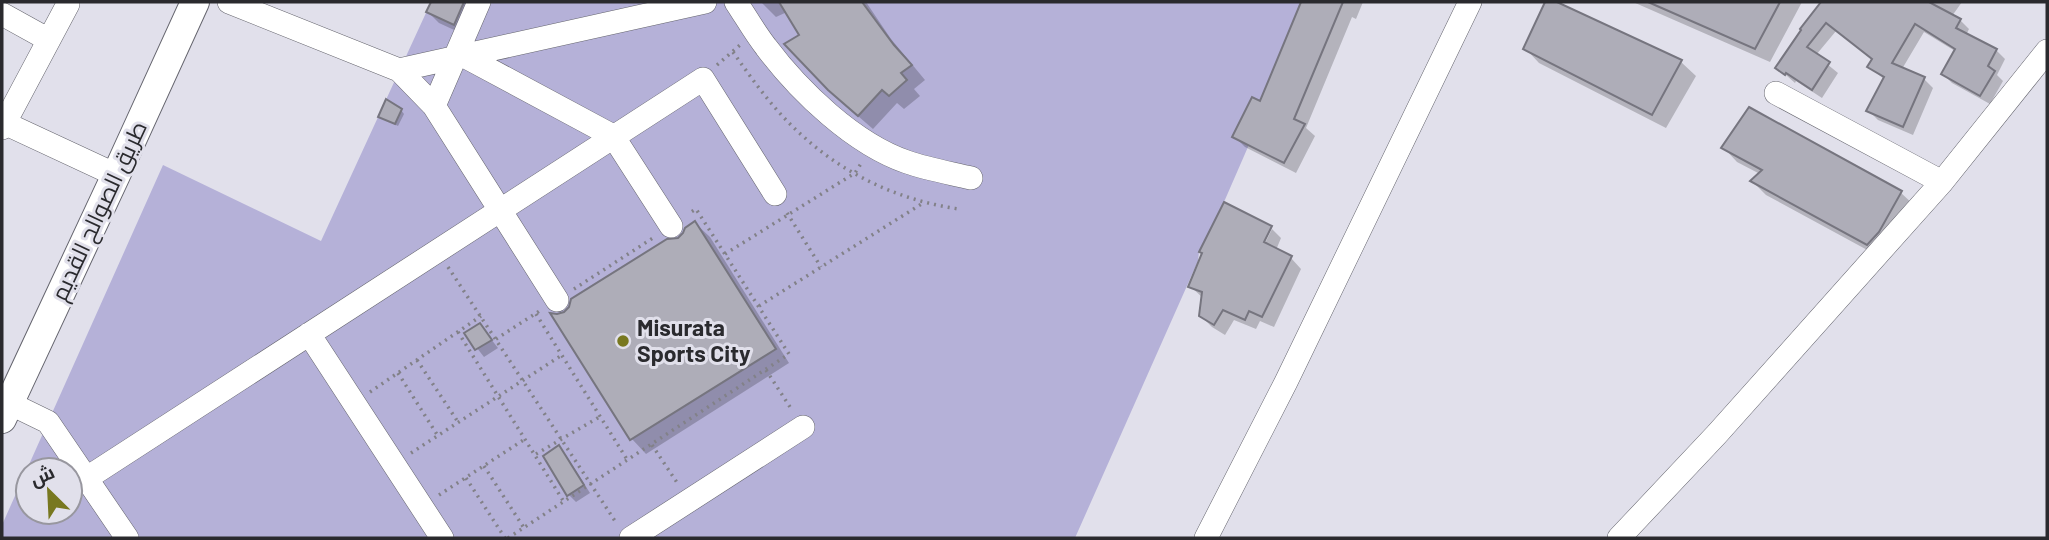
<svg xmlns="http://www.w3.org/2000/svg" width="2049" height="540" font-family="Barlow,Cairo,sans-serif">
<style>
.green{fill:#b5b1d8;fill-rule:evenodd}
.shadow{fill:#0003;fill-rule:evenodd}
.building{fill:#aeadb8;stroke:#76757f;stroke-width:2}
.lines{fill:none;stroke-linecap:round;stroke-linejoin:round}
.minor-casing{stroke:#64646d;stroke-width:24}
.major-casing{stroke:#64646d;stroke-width:30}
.path{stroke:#828188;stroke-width:3.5;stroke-dasharray:2 5;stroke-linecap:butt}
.minor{stroke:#fff;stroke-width:23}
.major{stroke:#fff;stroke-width:28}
.poi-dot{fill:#787820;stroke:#e1e0eb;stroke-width:2.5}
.labels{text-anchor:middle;stroke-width:6;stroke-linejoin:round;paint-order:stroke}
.street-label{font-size:23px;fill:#2a2a2e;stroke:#e1e0eb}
.poi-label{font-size:23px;font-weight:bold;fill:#2a2a2e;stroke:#e1e0eb;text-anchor:start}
</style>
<rect width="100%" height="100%" fill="#e1e0eb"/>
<path class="green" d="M431 2H1311L1224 202 1199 252 1198 261 1075 538H2V525L163 165 321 241ZM28 470H70V512H28Z"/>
<path class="shadow" d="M432 2H479L465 35 439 23 428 12Z
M761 2H866L891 39 925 80 914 89 920 96 904 109 897 103 873 129 844 104 787 12 776 17Z
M1303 2H1363L1356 19 1352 17 1306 128 1315 136 1296 173 1245 147 1234 136 1261 103Z
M1547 2H1553L1681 62 1696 76 1666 128 1539 63 1525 48Z
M1633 2H1802L1770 62Z
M1823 2H1876L1887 10 1892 2H1962L1952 16 1960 20 1969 29 1966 35 1996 50 2005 59 1997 75 2003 81 1990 104 1952 83 1943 74 1955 51 1924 32 1902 69 1924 79 1933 88 1913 135 1878 120 1869 111 1884 79 1869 67 1873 60 1836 31 1816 55 1838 73 1822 98 1796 81 1795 83 1778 68 1802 29Z
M401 110 404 114 398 126 380 117Z
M1723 147 1900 192 1915 206 1882 258 1766 195 1752 181 1760 174 1737 162Z
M1225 205 1271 228 1281 238 1276 250 1291 258 1301 269 1274 327 1260 321 1256 329 1234 320 1225 335 1212 327 1201 316 1203 298 1190 286 1203 254 1201 251ZM1268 229H1272L1261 251 1258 249Z
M695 223 710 237 789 363 646 454 632 439 553 315 565 314 679 240Z
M480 325 498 348 484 357 466 334Z
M559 448 566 455 590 493 576 502 569 495Z"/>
<path class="building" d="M431 2H464L454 25 426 12Z
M779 2H862L894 45 912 65 901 73 907 80 889 96 882 90 858 116 828 90 784 44 799 35Z
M1301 2H1343L1294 119 1305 124 1284 163 1232 137 1252 97 1260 101Z
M1545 2H1557L1682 60 1652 115 1523 49Z
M1648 2H1780L1755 49Z
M1821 2H1929L1961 19 1956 28 1997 49 1988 66 1995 71 1980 96 1941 74 1955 49 1915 24 1892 63 1925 77 1903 127 1866 111 1884 77 1867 67 1872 59 1826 23 1807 47 1830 62 1812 90 1786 73 1785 75 1775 68 1801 30 1800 29Z
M386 99 402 109 395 124 378 117Z
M1749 107 1902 191 1879 232 1867 245 1750 181 1762 170 1721 148Z
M1224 202 1272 226 1264 242 1292 256 1262 317 1249 311 1245 320 1223 310 1214 325 1199 316 1202 292 1188 287 1202 253 1199 252Z
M695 221 776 349 630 440 550 313 557 314 564 312 569 307 571 299 667 239 678 238 683 233 685 228Z
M480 323 492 340 475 350 464 333Z
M559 445 584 485 567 496 543 456Z"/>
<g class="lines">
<g class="minor-casing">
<path id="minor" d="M229 2 399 70 434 106 557 300
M736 2C746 17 755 33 766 47 799 91 854 144 907 162 927 169 950 173 971 178
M2 14 49 40
M464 56 613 136 671 226
M399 70 705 2
M1776 93 1942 182
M434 106 479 2
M2 122 116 175
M2 128 68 4
M309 334 442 538
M9 403 48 422 127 538
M87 478 703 79 775 194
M631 538 803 427
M1206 538 1286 382 1470 2
M1619 538 1717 434 1942 182 2047 51"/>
</g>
<g class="major-casing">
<path id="major" d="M2 419 116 175 195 2"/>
</g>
<path class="path" d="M733 52C754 82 776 113 805 138 847 176 902 201 959 209
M717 65 740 45
M787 213 821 267
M725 254 855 173 862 162
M448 267 617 524
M574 289 656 236
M759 306 923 203
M536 314 628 461
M458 332 564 502
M496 339 541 310
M417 360 458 422
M766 370 792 410
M398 373 438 436
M370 392 481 316
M652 445 678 484
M411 453 562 355
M536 454 601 416
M484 466 524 528
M466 478 505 538
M439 495 525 439
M508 538 789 354 696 209 688 214"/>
<use href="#minor" class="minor"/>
<use href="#major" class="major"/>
</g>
<circle class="poi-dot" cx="623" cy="341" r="7"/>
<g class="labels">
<g class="street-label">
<text transform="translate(99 211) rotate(-65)" y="8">طريق الصوالح القديم</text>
</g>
<g class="poi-label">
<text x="637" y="336">Misurata<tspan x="637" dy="26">Sports City</tspan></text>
</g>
</g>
<rect width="2049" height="540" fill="none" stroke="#2a2a2e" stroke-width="7"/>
<g transform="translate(49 491) rotate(336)"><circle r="33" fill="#e1e0eb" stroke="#98979f" stroke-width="2"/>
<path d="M0-5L12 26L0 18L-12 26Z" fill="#787820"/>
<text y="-10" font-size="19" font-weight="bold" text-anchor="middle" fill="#2a2a2e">ش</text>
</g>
</svg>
